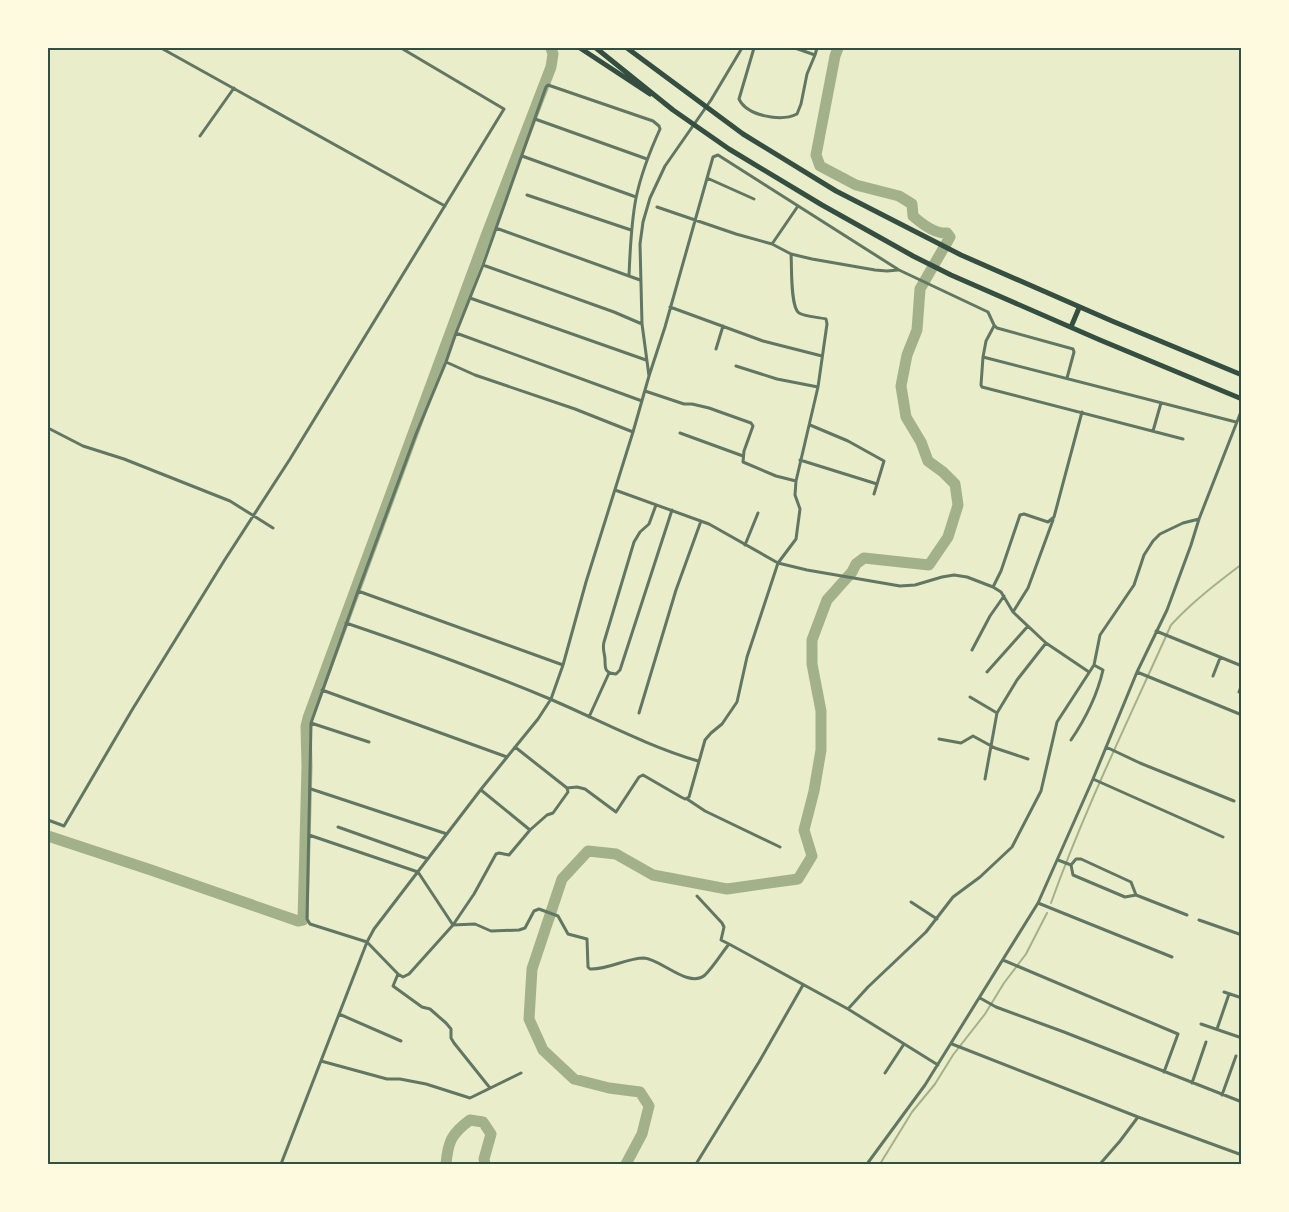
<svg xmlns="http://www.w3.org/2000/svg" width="1289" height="1212" font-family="'Open Sans',sans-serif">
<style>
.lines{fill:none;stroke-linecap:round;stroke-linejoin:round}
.stream{stroke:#a3b18a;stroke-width:2}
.river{stroke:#a3b18a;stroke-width:11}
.minor{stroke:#617663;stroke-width:3}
.motorway{stroke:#344e41;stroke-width:5}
.neatline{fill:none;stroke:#344e41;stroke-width:2}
</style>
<rect width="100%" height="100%" fill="#e9edc9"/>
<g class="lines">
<path class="stream" d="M1051 903C1085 808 1130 717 1171 625 1192 602 1217 583 1242 564
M880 1164 912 1112 935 1084 953 1055 985 1014 1004 983 1026 954 1047 913"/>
<path class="river" d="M48 836 151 870 298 921 303 920 307 766 306 726 308 718 486 236 551 67 553 54 551 48
M446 1164C448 1142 451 1134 470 1120L483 1122 491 1134 484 1159 485 1164
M626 1164 642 1134 649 1106 640 1092 609 1088 574 1079 543 1050 529 1019 532 969 562 879 588 851 616 854 653 875 727 889 798 879 812 856 804 830 814 791 821 750V711L812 664V640L827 600 852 572 856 564 864 558 929 565 948 537 958 505 955 484 943 472 928 461 921 442 906 417 901 386 907 355 917 330 920 289 950 237 947 233C935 234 922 224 913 216L912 204 899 196 856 185 820 166 816 155 835 56 838 48"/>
<path class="minor" d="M161 48 445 206
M754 48 739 99C747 116 781 122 797 114L801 104 807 74 815 55
M795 48 815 55 817 48
M535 119 647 159
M200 136 234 88
M522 156 636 197
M707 178 754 199
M527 195 631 230
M657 207 736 234 772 244 791 254 812 259 875 270 887 271 898 270
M496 228 640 280
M772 244 798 206
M483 265 614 312 642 324
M470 298 646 360
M670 307 763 341 822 356
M994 326 986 341 983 357 1236 422
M456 333 642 401
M716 349 723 326
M983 357 981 385 982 387 1183 439
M446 362 475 375 575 409 633 432
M736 366 777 379 818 387
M649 376 665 327 713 157 718 155 899 270 988 312 994 325 997 328 1073 349 1074 352 1067 378
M645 391 684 404H692L709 408 751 423 753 426 744 451 743 462 776 476 796 481
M810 425 848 441 884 461 874 494
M48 428 83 446 124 459 230 501 273 528
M1153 431 1161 403
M680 433 743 456
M800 460 877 484
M615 490 709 524 778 563 796 539 800 509 795 495 796 481 818 387 827 324 826 319C818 317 806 317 799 313 790 307 792 265 791 254
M656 505 649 524 640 532 634 542 604 642C602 650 605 653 605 660 605 669 605 673 616 674L620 670 672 510
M745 545 758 513
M993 587 1001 571 1020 515 1024 514 1048 522 1054 517 1082 412
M358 591 416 434 446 362 456 333 483 265 546 87 548 85 653 121 659 126 660 129C650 151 641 174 636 198 631 224 630 250 629 276
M1013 612 1028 588 1053 520
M346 623C414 646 483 671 550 699 599 720 647 746 698 761
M1156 631 1242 666
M972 650 990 616 1004 596
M987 672 1028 626
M1137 672 1242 715
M1213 676 1220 658
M322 690 507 757
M1239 692 1242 684
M970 697 997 713
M639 713 676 590 701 521
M589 717 609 673
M311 723 369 742
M939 739 961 743 973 736 995 748 1028 759
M1071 740C1086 718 1097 696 1103 670L1094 665
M515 747 567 788 577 787 585 789 616 812 639 777 643 775 681 797 685 799 689 797 705 740 711 733 722 724 737 702 747 657 778 563 807 570 900 586 915 585 942 577 954 575 967 577 993 587 1001 592 1013 612 1046 643 1089 672
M1106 747 1140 763 1234 801
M985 779 997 713 1017 680 1046 643
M1093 779 1223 837
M567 788 568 792 553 813 547 815 530 830 509 855 499 853 496 854 474 894 453 925 475 924 491 931 519 930 525 928 534 911 539 909 558 916 568 934 587 939 588 967 590 969C608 970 626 958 644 958 661 959 689 989 705 975 714 966 721 954 729 944L848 1009 938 1065
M311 789 447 834
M481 790 530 830
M687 799 705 811 780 847
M48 820 64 826 132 710 224 561 290 459 504 109 401 48
M338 827 428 859
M309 835 418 872 453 925 409 974 403 977 398 974 367 942 310 924 307 919 311 723 358 591 563 665
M1058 860 1071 865 1073 875 1125 897 1136 895
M1071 865 1076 859H1081L1131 882 1136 895 1187 915
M697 896 722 923 724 927 721 940 729 944
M911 902 937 919
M1038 903 1172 957
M1199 920 1242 935
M1003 960 1178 1034 1164 1072
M398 974 393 986 422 1007 430 1009 446 1023 451 1029V1038L454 1043 490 1088
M1224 992 1242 998
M980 998 996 1007 1064 1032 1242 1102
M848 1009 868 987 926 932 953 897 980 877 1012 847 1041 791 1057 722 1094 665 1100 635 1134 585 1144 555 1153 541 1160 534 1183 523 1199 519
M339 1014 401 1041
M1201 1024 1242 1038
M1217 1029 1229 994
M952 1044 1138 1117 1242 1155
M321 1061 387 1079H400L426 1084 470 1098 521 1073
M885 1073 904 1044
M1192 1083 1206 1042
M1222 1095 1236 1056
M281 1164 367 942 374 929 482 788 538 719 551 699 563 665 586 582 633 432 649 376 642 324 640 244 643 222 650 198 665 166 711 100 742 48
M696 1164 759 1062 803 985
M867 1164 925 1085 1038 903 1093 779 1137 672 1167 610 1191 545 1199 519 1242 409
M1100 1164 1120 1141 1138 1117"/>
<path class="motorway" d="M580 48 650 94
M596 48 673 110 729 149 822 205 913 256 951 275 1100 340 1242 399
M627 48 743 134 836 191 961 255 1112 321 1242 375
M1071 327 1079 308"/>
</g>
<rect width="1289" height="1212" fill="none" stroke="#fefae0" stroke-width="98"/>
<rect x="49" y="49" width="1191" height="1114" class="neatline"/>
</svg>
